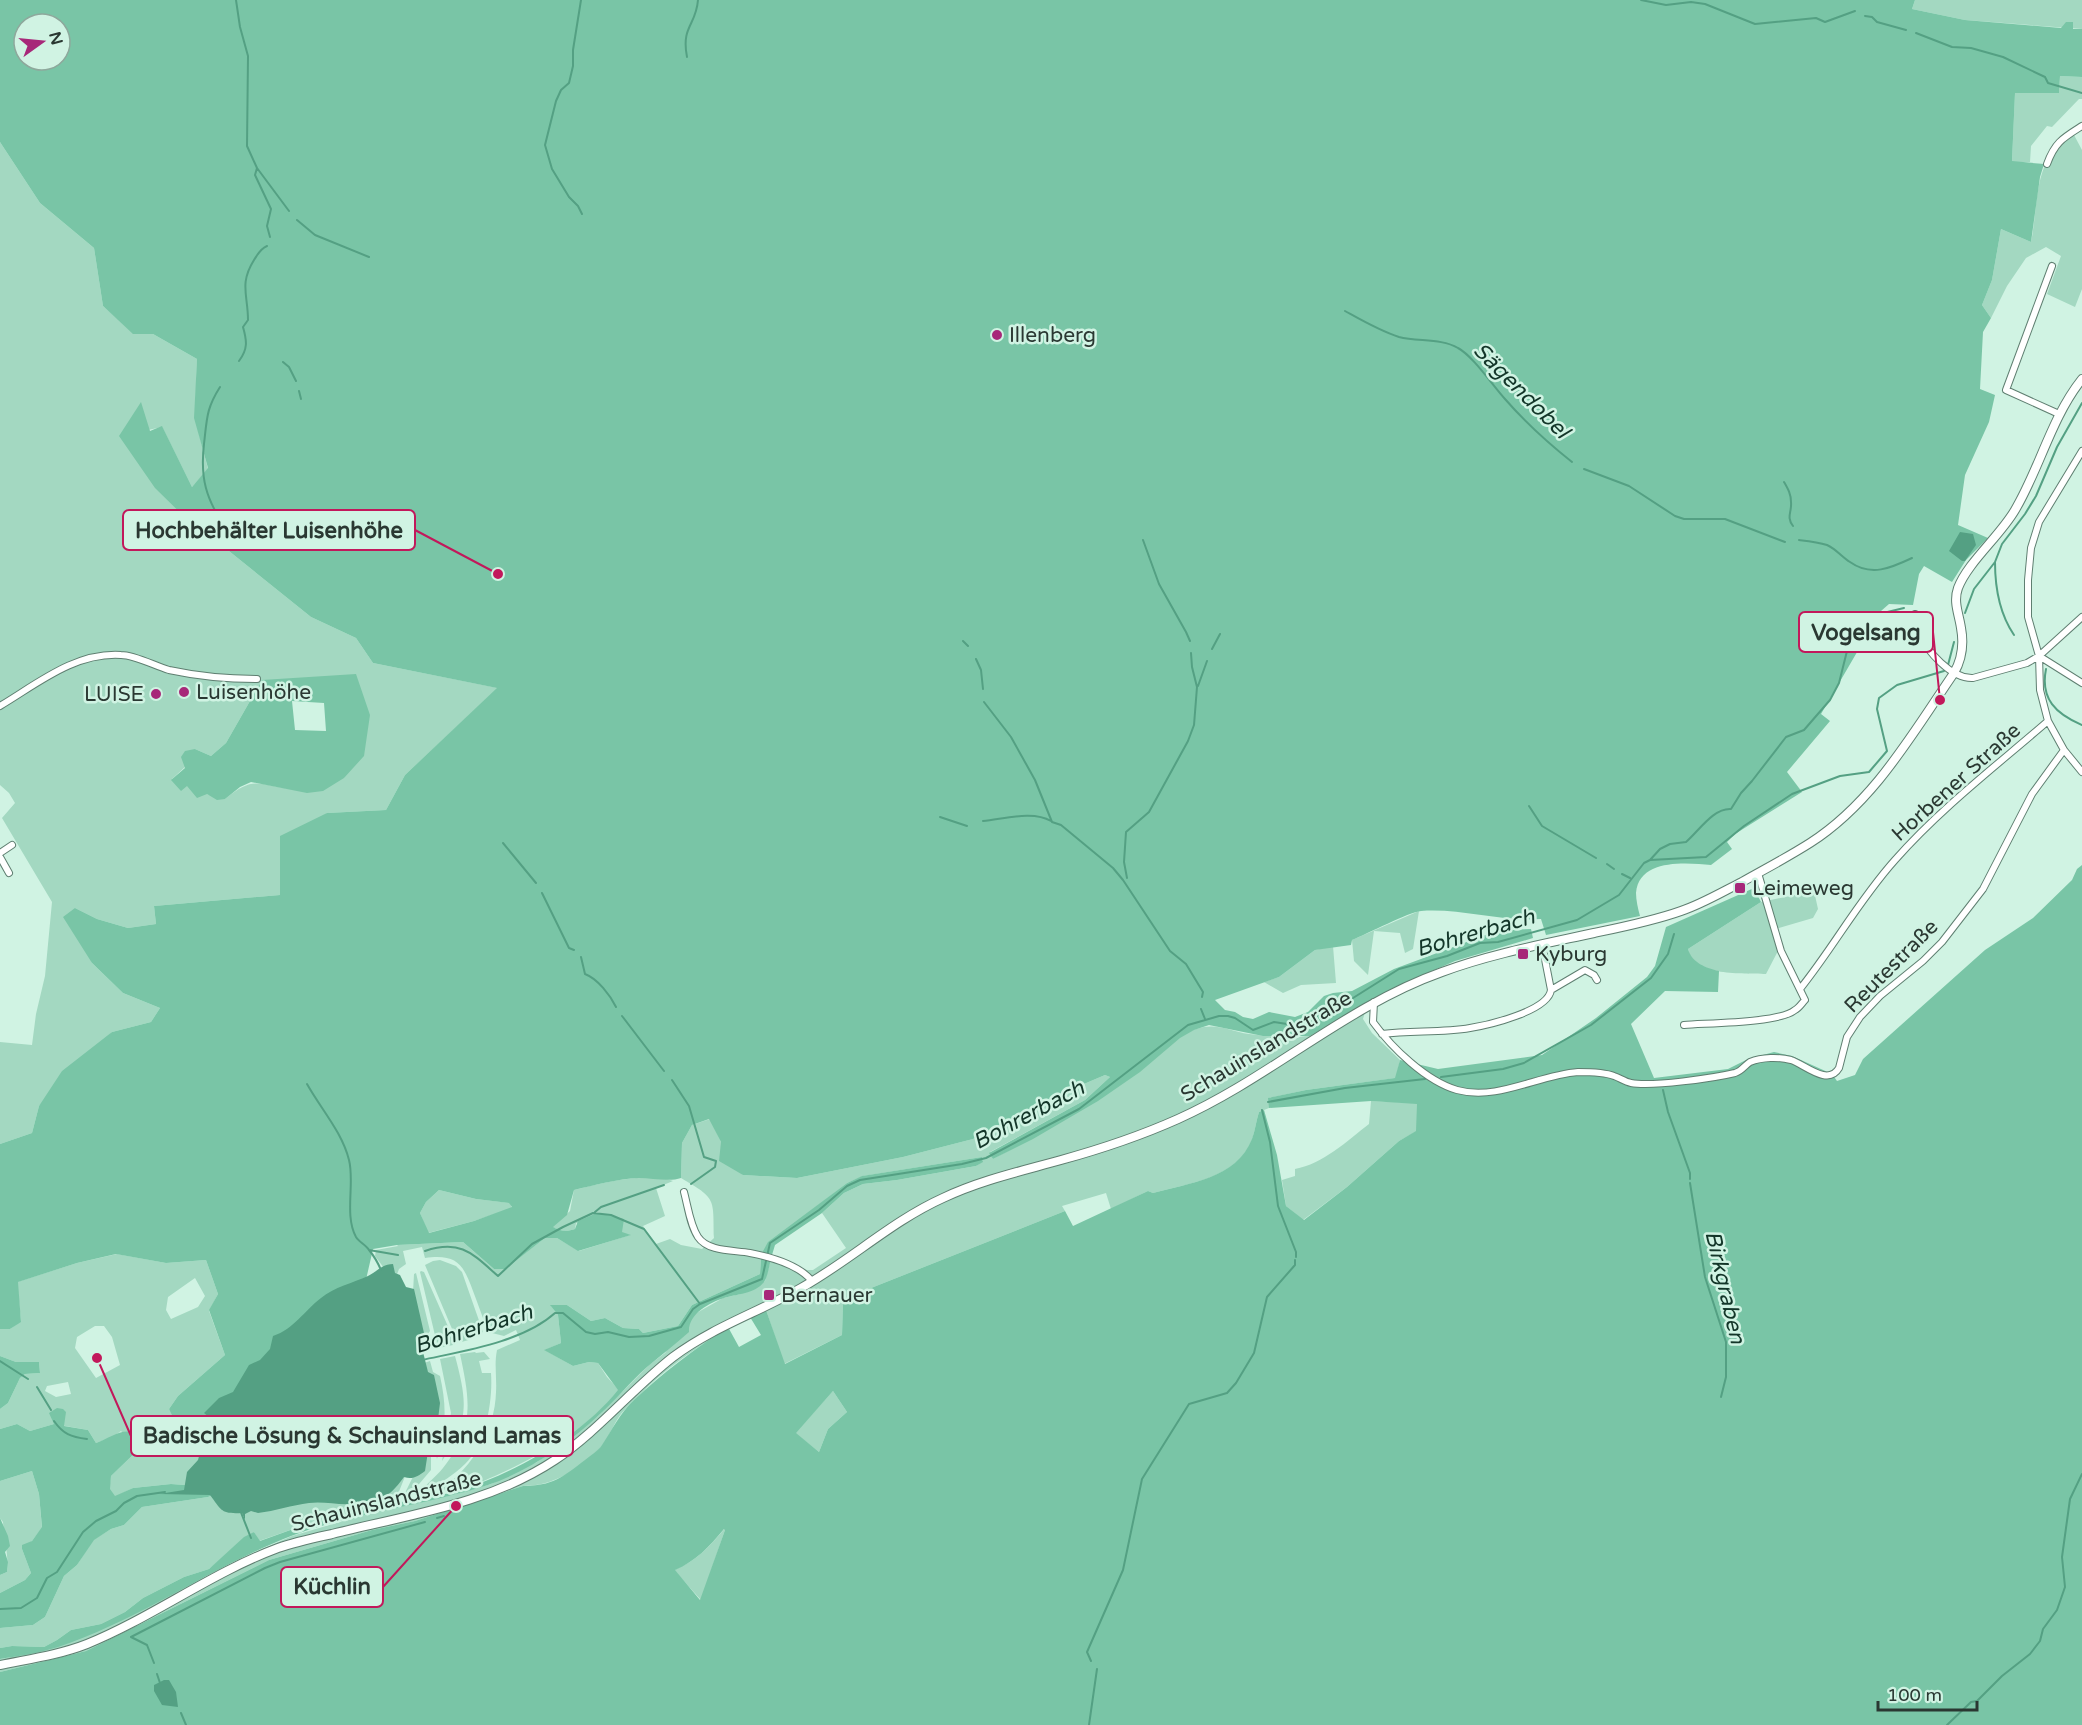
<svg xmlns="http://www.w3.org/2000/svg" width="2082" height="1725" font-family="'Varela Round',sans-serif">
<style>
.green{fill:#a3d8c1;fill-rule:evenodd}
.forest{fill:#79c5a6;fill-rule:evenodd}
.water{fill:#54a083}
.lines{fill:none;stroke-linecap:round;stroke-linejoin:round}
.stream{stroke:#54a083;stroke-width:2}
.street-casing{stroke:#5f7f71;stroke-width:8}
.secondary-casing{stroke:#5f7f71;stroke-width:10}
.street{stroke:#fff;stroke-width:6}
.secondary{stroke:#fff;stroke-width:8}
.poi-dot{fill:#a72879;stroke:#d0f3e3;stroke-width:2}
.labels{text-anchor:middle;stroke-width:5;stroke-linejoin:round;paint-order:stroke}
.poi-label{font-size:21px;fill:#2a3832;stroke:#d0f3e3;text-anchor:start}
.street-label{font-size:21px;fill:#2a3832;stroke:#d0f3e3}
.water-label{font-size:22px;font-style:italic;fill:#133629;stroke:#d0f3e3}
.leader{fill:none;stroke:#c2185b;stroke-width:2}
.callout-dot{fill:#c2185b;stroke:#d0f3e3;stroke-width:2}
.callout{fill:#d0f3e3;stroke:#c2185b;stroke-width:2}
.callout-label{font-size:22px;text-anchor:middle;font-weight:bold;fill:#2a3832}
</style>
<rect width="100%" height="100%" fill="#d0f3e3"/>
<path class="green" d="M1915 0H2082V29L1965 20 1912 9Z
M2060 76 2082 77V99H2079L2052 127 2047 126 2031 146 2030 162H2012L2015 92 2059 93Z
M2074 135 2082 150V289L2075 307 2047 294 2061 256 2046 247 2026 258 2007 286 1991 318 1982 305 1992 280 2001 229 2031 242C2040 202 2031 158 2074 135Z
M0 142 40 203 94 248 103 306 133 333 153 334 197 359 195 418 208 469 192 487 162 427 120 436 205 537 224 547 311 617 356 638 373 663 498 688 405 775 386 810 327 813 280 895 154 906 156 924 128 928 97 919 75 908 92 963 123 993 160 1008 151 1022 112 1032 39 1106 32 1133 0 1144V1042L32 1045 36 1014 45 976 52 902 2 818 15 803 9 793 0 785ZM262 680 370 715 292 789C258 785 254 775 225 799L207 794 172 779 185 767 195 749 211 756 226 743Z
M1814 891 1818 909 1813 918 1772 930 1779 949 1766 974C1743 973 1694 977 1688 949L1761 902Z
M1419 911 1413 949 1405 953 1400 933 1374 931 1368 975 1354 961 1352 940Z
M1333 946 1336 983 1301 985 1283 993 1264 982 1279 977 1315 950Z
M1368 1002 1363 1019 1372 1033 1400 1060 1396 1078 1306 1090 1269 1098V1108L1259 1112C1256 1121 1255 1131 1252 1140 1236 1179 1189 1183 1153 1193L1148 1191 1111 1209 1106 1193 1062 1206 1065 1211 856 1294 843 1302 842 1335 784 1364 766 1310C723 1330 690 1350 654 1381 643 1392 631 1402 621 1414 613 1424 609 1439 599 1449 578 1470 553 1486 523 1486L415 1521 372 1530 269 1560 86 1651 0 1672V1659L22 1655 103 1628 255 1552 292 1536 384 1509 453 1495 491 1484 537 1462 566 1442 599 1415 649 1365 665 1353 693 1315 723 1298 740 1294 765 1281 772 1255 807 1270H813L846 1248 822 1213 844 1193 863 1184 897 1180 976 1166 983 1161 982 1157 863 1176 847 1183 804 1216 761 1258 760 1274 692 1305 678 1326 643 1333 639 1329 623 1328 605 1318 591 1321 567 1305 551 1306 558 1315 561 1343 545 1350 573 1366 589 1362 598 1363 607 1377 619 1390C586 1430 541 1455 495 1476 479 1483 464 1490 447 1493L443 1488C473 1466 495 1430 496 1392 497 1378 494 1365 497 1350L520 1340 516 1330 504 1336 488 1332C483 1318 478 1304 473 1291 463 1263 456 1254 425 1258L422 1247 403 1251 406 1264 399 1269 396 1277 384 1268 375 1256 376 1250 398 1246 397 1245 463 1242 494 1269H504L545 1238H557L579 1251 630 1235 576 1223 575 1229C567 1232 559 1231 552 1227L570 1211 574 1190C602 1183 646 1172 673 1181L656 1188 665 1216 643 1226 656 1244 670 1239 681 1245 702 1249 714 1238C713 1198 717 1199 681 1178L682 1143 692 1125 710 1119 721 1142 743 1175 797 1178 903 1157 973 1139 1044 1101 1105 1075 1110 1077 1085 1100 990 1152 993 1159C1040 1134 1086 1109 1130 1078 1152 1063 1171 1038 1196 1029 1216 1022 1230 1031 1249 1034 1263 1036 1295 1038 1308 1036 1318 1034 1356 1008 1368 1002Z
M1371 1101 1417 1103V1131L1399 1141 1347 1187 1303 1220 1286 1206 1282 1180 1295 1176V1169C1323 1164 1347 1141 1369 1124Z
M439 1190 476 1199 510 1203 512 1208 474 1221 428 1233 420 1213 426 1202Z
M117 1254 166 1263 206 1260 218 1294 209 1311 225 1355 178 1396 169 1409C176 1420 194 1423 205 1429L206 1476 184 1485 171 1484 133 1488 115 1497 109 1490 111 1476 138 1450 121 1431 113 1437 96 1443 88 1430 54 1424 30 1431 17 1424 0 1429V1409L8 1403 20 1378 25 1374 40 1373 39 1362H16L0 1356V1329H10L21 1321 17 1282 77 1263ZM195 1278 205 1296 198 1307 171 1319 166 1310 168 1297ZM95 1326H104L112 1337 120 1365 96 1378 75 1348 77 1337ZM68 1382 71 1394 56 1397 45 1391 47 1386Z
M440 1260 456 1266 462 1272 483 1332 472 1339 458 1343 425 1265 433 1261Z
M421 1271 424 1272 450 1331 453 1345 438 1348 420 1272Z
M416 1273 430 1331 425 1338 428 1350 415 1353 411 1329 414 1274Z
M475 1352 476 1353 484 1352 490 1359 479 1361 482 1373H491C493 1400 486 1444 465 1464 454 1475 440 1483 427 1491L421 1493C426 1483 436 1477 443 1468 475 1427 470 1401 460 1354Z
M455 1356C467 1401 470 1420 442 1461L451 1413 440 1359Z
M430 1361 433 1372 440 1376C447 1406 446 1430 437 1459L418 1365Z
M833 1391 847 1412 828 1429 819 1452 795 1433Z
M431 1440V1470L408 1497 404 1495Z
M32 1471 39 1494 42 1528 32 1541 22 1549 31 1573 25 1580 0 1593V1575L7 1572C9 1557 4 1537 3 1522L0 1518V1481Z
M406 1474 394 1504 391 1505 386 1500 362 1511 307 1524 259 1541 254 1532 209 1569 184 1577 143 1598 125 1612 101 1624 71 1630 57 1640 44 1647 12 1646 0 1648V1628L33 1625 45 1617 64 1576 77 1565 93 1540 111 1529 124 1525 142 1507 208 1497 222 1491Z
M726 1527 701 1600 674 1570C698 1560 709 1547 726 1527Z"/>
<path class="forest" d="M0 0H1915L1912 9 1965 20 2061 28 2066 22H2073V29H2082V77L2060 76 2059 93H2015L2012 161 2044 164 2040 177 2031 242 2001 229 1992 280 1982 305 1991 318 1983 332 1980 389 1995 395 1989 422 1965 475 1958 525 1988 538 1966 560 1952 582 1924 566 1919 574 1913 605 1889 604 1881 611 1821 714 1830 721 1787 772 1802 792 1735 834 1727 842 1732 849 1711 865C1687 863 1639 858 1636 893 1636 900 1638 909 1640 916L1546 935 1541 919C1501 922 1461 908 1421 911 1409 912 1367 934 1352 940L1351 945 1315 950 1279 977 1215 1000 1225 1010 1235 1012 1243 1017 1253 1019 1269 1012 1295 1017 1308 1012 1324 996 1333 993 1352 991 1394 969 1499 930 1531 929 1533 938 1455 961 1416 978 1368 1002 1310 1036H1263L1209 1025 1194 1030 1180 1038 1140 1072 1098 1101 1033 1139 993 1159 989 1153 1085 1100 1110 1077 1105 1075 1044 1101 973 1139 903 1157 797 1178 743 1175 719 1161 721 1142 709 1119 692 1125 682 1143 681 1178C670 1182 652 1178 639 1178 617 1179 595 1185 574 1190L567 1215 553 1227C559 1231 567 1232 575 1229L578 1221 597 1213 624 1219 622 1232 631 1235 578 1251 557 1238H545L505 1269H494L463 1242 397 1245 373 1249 347 1363 222 1491 208 1497 142 1507 124 1525 111 1529 94 1540 77 1565 64 1576 45 1617 33 1625 0 1628V1593L25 1580 31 1573 22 1549V1545L32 1541 42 1527 39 1494 32 1471 0 1481V1429L17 1424 30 1431 54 1424 49 1413 57 1408 63 1409 66 1412 64 1426 88 1430 96 1443C108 1439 120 1429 132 1432L138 1450 111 1476 110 1489 115 1496 133 1488 171 1484 184 1485 206 1476 205 1429 172 1415 169 1409 178 1396 225 1355 209 1310 218 1294 206 1260 166 1263 116 1254 77 1263 18 1282 21 1322 10 1329H0V1144L32 1133 39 1106 62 1071 112 1032 151 1022 160 1008 123 993 92 963 63 917 75 908 97 919 128 928 156 924 154 906 280 895V836L327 813 386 810 405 775 497 688 373 663 356 638 311 617 224 547 205 537 155 488 119 436 141 402 150 431 162 426 192 487 208 468 194 418 197 359 153 334H133L103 306 94 248 40 203 0 142ZM24 24H60V60H24ZM439 1190 476 1199 509 1203 512 1207 474 1221 429 1233 420 1213 426 1202Z
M356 674 370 715 364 756 344 778 323 791 307 793 251 782 240 787 225 799 217 800 207 794 197 798 187 786 181 791 171 780 185 768 181 757 185 751 195 749 211 756 226 743 262 680ZM292 701 324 703 326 731 295 730Z
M2082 865V1725H0V1672L86 1651 269 1560 372 1530 415 1521 523 1486C552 1486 563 1477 585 1460 590 1456 598 1451 602 1445 612 1430 620 1413 634 1400 663 1373 694 1349 728 1327L739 1347 761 1335 750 1317 766 1310 785 1364 842 1335 843 1302 856 1294 1065 1211 1073 1226 1148 1191 1153 1193C1189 1183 1236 1179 1252 1139 1255 1131 1256 1121 1259 1112L1264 1110 1277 1155 1286 1206 1304 1220 1347 1187 1399 1141 1416 1131 1417 1104 1371 1101 1269 1108 1268 1098 1306 1090 1395 1078 1400 1060 1438 1069 1542 1055 1596 1018 1647 977 1655 966 1666 927 1754 888 1761 902 1688 949C1692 963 1706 968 1719 971L1718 992 1665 991 1631 1024 1654 1078 1728 1069 1748 1059 1774 1052 1792 1056 1832 1074 1837 1081 1855 1075 1863 1059 1985 950 2033 918 2072 880 2077 869ZM833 1391 847 1412 828 1429 819 1452 796 1433ZM724 1529 725 1530 700 1600 675 1570C696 1561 709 1547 724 1529Z
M982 1157 983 1162 976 1166 897 1180 863 1184 844 1193 822 1213 775 1245 772 1255 762 1253 768 1242 847 1183 862 1176Z
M761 1258 771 1259C769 1266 768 1276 764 1282 755 1294 736 1294 724 1298 709 1303 688 1314 689 1332 676 1344 661 1355 647 1367 630 1382 616 1400 599 1415 568 1444 529 1471 488 1485 424 1506 355 1512 291 1536 211 1567 140 1620 58 1647 39 1653 19 1656 0 1659V1648L12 1646 44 1647 57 1640 71 1630 101 1624 125 1612 143 1598 184 1577 209 1569 244 1537 254 1532 260 1541 307 1524 362 1511 387 1499 391 1505C414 1497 441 1497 464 1489 518 1471 582 1435 618 1390L598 1363 589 1362 573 1366 544 1350 561 1343 558 1315 550 1305H567L591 1321 605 1318 623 1328 639 1329 643 1333 678 1326 692 1305 760 1274Z
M0 1356 16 1362H39L40 1373 25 1374 20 1378 8 1403 0 1409Z
M0 1518 8 1536 10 1546 5 1552 8 1562 7 1572 0 1575Z"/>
<path class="water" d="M1960 532 1973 534 1976 545 1965 561H1962L1949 551Z
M393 1264 395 1273 400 1275 406 1287 414 1289 424 1333 420 1340 428 1372 434 1375 440 1403 435 1444 429 1445 425 1471C418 1476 413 1480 404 1477 386 1501 382 1500 353 1502L351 1504C337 1505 323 1501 309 1503 292 1505 275 1511 258 1513L251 1511 245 1514V1520L242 1513C221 1514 222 1511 210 1495L159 1494 184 1490 187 1472 198 1460 201 1449 197 1445 204 1436 202 1427 214 1421 204 1413 219 1398 233 1392 249 1365 260 1360 270 1349 273 1336C294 1329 304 1311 321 1298 334 1287 353 1283 368 1276 378 1271 382 1264 393 1264Z
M164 1680H169L176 1692 178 1707 162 1705 154 1691V1685Z"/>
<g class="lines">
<path class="stream" d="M236 0 240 27 248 56 247 146 257 168 255 175 271 209 267 226 270 237
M581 0 573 50V66L569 83 561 90 556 101 545 145 552 169 569 197 578 206 582 214
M1641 0 1666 5 1691 2 1705 4 1755 24 1816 18 1825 22 1855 11
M1865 16 1872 17 1877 22 1906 30
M1916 33 1952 47 1971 48 2003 57 2045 77 2048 83 2082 93
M687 57C681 26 696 26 698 0
M257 168 289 211
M297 220 315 235 369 257
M1345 311C1363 321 1380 331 1399 337 1418 342 1441 338 1458 348 1473 356 1493 386 1505 399 1525 422 1548 443 1572 462
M239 361C248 349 247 341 243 327L248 320C248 295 239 284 254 260 258 254 260 249 267 246
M283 362 289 367 296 381
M220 387C206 409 207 419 204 444 200 478 206 499 225 527
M299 391 301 399
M1584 469 1629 486 1675 516 1684 519H1725L1785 542
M1784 482C1788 489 1791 494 1791 502 1792 512 1786 517 1793 526
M1143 540 1159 584 1186 632 1190 641
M1799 540C1808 541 1818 542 1827 545 1836 549 1842 557 1850 562 1871 577 1891 568 1912 558
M1995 562C1995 588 1999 613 2014 635
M1965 613 1974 589 1995 562 2002 544 2025 514 2036 496 2057 447 2082 403
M963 641 968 646
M1212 649 1220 634
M976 659 981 670 983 689
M2046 669C2040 699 2056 714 2082 725
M1198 686 1207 661
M984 702 1011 737 1035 780 1052 822 1061 825 1113 868 1123 880 1170 951 1186 964 1203 992 1202 997
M1529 806 1542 826 1596 858
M940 817 967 826
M983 821C1004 819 1033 810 1051 821
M503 843 536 883
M1650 860 1660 849 1670 844 1686 842C1699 831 1713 808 1731 809L1741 793 1752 781 1786 737 1804 730 1830 700 1839 683 1849 643 1857 629 1879 614 1904 608
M1607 864 1614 869
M1622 874 1630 878
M1127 878 1124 862 1126 832 1149 812 1188 741 1194 725 1197 687 1192 667 1191 653
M542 893 569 948 574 950
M581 957 585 974C598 979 610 995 616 1007
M1201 1009 1205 1019
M622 1016 664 1071
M1441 1077 1503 1069 1524 1063 1591 1025 1651 978 1668 954 1674 934
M672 1080 689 1106 704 1157 716 1161 715 1167 691 1184
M307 1084C321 1109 342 1132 349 1160 355 1183 344 1215 356 1237 359 1242 366 1245 369 1250 374 1256 378 1263 381 1270
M1663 1090 1668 1112 1690 1173V1179
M1268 1102 1345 1088 1425 1079
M1262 1110 1270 1142 1278 1206 1296 1252V1257
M1690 1183 1705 1277 1726 1342V1377L1721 1397
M595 1212 601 1207 664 1185
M369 1250 398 1255
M425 1251C461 1239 473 1254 498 1276L532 1244 563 1227 593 1213 611 1215 644 1229 700 1304
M422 1360C463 1351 523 1342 555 1313H563L586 1332 595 1334 608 1332 629 1337 649 1336 681 1327 693 1309 700 1304 762 1279 770 1243 819 1210 847 1186 860 1180 962 1164 986 1158 1079 1109 1188 1025 1219 1016H1228L1235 1018 1253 1030 1274 1022 1300 1026 1311 1022 1326 1006 1338 999 1353 998 1399 969 1447 956 1480 943 1498 942 1577 920 1619 895 1644 863 1650 860 1706 857 1744 826 1792 794 1840 776 1869 772 1887 751 1877 709 1879 698 1897 685 1944 671 1948 665 1954 642
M0 1361 28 1379
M37 1387 51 1410
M54 1421C63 1434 71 1437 87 1439
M240 1510 251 1538
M437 1518 444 1516
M0 1609 21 1608 37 1598 47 1578 57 1572 83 1532 96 1521 116 1511 124 1503 137 1496 165 1492
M131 1637 265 1568 280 1562 425 1522
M131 1637 147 1645 154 1663
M1091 1661 1087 1652 1123 1570 1142 1479 1189 1404 1227 1393 1236 1383 1254 1353 1267 1297 1295 1265V1260
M157 1674 160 1683
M181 1713 186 1725
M1089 1725 1097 1669
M1947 1725 1971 1702 1977 1701 2002 1676 2030 1654 2040 1641 2043 1629 2057 1610 2065 1587 2062 1557 2070 1499 2082 1474"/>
<g class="street-casing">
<path id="street" d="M2047 164C2055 142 2063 138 2082 126
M2052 266 2006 390 2059 414
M2082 451 2039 522 2031 548 2028 580V617L2039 656 2040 690 2048 721 2064 750 2082 772
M1915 614C1916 620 1917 627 1919 633 1927 651 1951 679 1973 678L2027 663 2039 656 2082 617
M2039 656 2082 683
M0 706C37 684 75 652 121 655 135 655 155 666 169 670 197 676 228 679 257 679
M0 853 12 845
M0 857 9 873
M1800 989C1833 948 1859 900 1895 860 1941 808 1996 766 2048 721
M1551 990 1585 970 1594 975 1597 980
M1374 1002 1373 1022C1392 1048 1426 1081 1457 1090 1498 1101 1538 1075 1578 1072 1588 1072 1604 1072 1614 1076 1620 1078 1625 1082 1631 1083 1652 1087 1714 1078 1735 1073 1742 1071 1745 1065 1750 1062 1762 1057 1779 1057 1791 1060 1804 1064 1828 1087 1839 1068L1847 1037 1860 1017 1880 996 1923 961 1942 942 1983 889 2032 794 2064 750
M1684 1025C1707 1023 1780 1023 1795 1010 1799 1008 1802 1003 1805 1000L1781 951 1758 873
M1382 1034C1411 1030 1441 1033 1470 1028 1489 1025 1548 1011 1551 990L1542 944
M684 1192C688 1207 690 1225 698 1237 708 1252 734 1250 750 1253 771 1257 798 1264 812 1281"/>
</g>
<g class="secondary-casing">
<path id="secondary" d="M0 1665C29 1659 59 1655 87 1644 153 1617 211 1573 278 1548 295 1542 314 1538 332 1534 408 1515 489 1504 555 1460 598 1431 632 1389 673 1357 713 1327 759 1312 801 1288 851 1260 892 1221 943 1198 981 1180 1022 1171 1061 1160 1101 1149 1140 1136 1178 1119 1270 1078 1346 1006 1442 972 1490 954 1544 944 1594 933 1623 927 1653 921 1681 911 1702 904 1722 892 1742 882 1765 869 1788 857 1810 843 1874 802 1912 734 1954 673 1962 659 1964 644 1961 628 1959 614 1953 602 1958 588 1968 562 2000 536 2015 510 2040 468 2051 418 2082 379"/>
</g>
<use href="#street" class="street"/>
<use href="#secondary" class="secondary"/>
</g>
<g class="poi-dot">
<circle cx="997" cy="335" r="6"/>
<circle cx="184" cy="692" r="6"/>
<circle cx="156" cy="694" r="6"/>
<rect x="1734" y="882" width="12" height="12" rx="3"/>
<rect x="1517" y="948" width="12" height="12" rx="3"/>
<rect x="763" y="1289" width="12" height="12" rx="3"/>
</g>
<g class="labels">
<g class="poi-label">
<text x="1009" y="342">Illenberg</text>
<text x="196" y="699">Luisenhöhe</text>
<text x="144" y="701" text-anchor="end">LUISE</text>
<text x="1752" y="895">Leimeweg</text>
<text x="1535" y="961">Kyburg</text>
<text x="781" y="1302">Bernauer</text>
</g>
<g class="street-label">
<text transform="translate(1956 782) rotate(-42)" y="7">Horbener Straße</text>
<text transform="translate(1891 966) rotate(-45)" y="7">Reutestraße</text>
<text transform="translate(1266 1046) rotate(-31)" y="7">Schauinslandstraße</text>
<text transform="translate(386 1501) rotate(-14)" y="7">Schauinslandstraße</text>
</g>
<g class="water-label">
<text transform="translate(1522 390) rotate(45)" y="8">Sägendobel</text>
<text transform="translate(1475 932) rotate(-16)" y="8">Bohrerbach</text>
<text transform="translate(1028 1114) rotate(-28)" y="8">Bohrerbach</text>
<text transform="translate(1726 1287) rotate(77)" y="8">Birkgraben</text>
<text transform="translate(473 1328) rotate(-17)" y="8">Bohrerbach</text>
</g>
</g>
<path class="leader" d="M498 574L415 530M1940 700L1933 632M97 1358L131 1436M456 1506L383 1587"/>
<g class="callout-dot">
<circle cx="498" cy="574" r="6"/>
<circle cx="1940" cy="700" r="6"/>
<circle cx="97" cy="1358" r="6"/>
<circle cx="456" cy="1506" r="6"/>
</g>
<g class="callout">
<rect x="123" y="510" width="292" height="40" rx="6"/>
<rect x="1799" y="612" width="134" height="40" rx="6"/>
<rect x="131" y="1416" width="442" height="40" rx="6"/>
<rect x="281" y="1567" width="102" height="40" rx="6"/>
</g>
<g class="callout-label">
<text x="269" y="538">Hochbehälter Luisenhöhe</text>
<text x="1866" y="640">Vogelsang</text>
<text x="352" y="1443">Badische Lösung &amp; Schauinsland Lamas</text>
<text x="332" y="1594">Küchlin</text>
</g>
<g transform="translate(42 42) rotate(75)"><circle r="28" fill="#d0f3e3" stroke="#8ea89c" stroke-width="1.5"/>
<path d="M0-4.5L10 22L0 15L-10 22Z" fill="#a72879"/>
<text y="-9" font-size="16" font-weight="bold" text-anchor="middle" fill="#2a3832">N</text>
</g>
<path d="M1878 1701v9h99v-9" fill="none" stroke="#2a3832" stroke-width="3"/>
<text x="1887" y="1701" font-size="18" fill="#2a3832" stroke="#d0f3e3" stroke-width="4.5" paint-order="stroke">100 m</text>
</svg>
